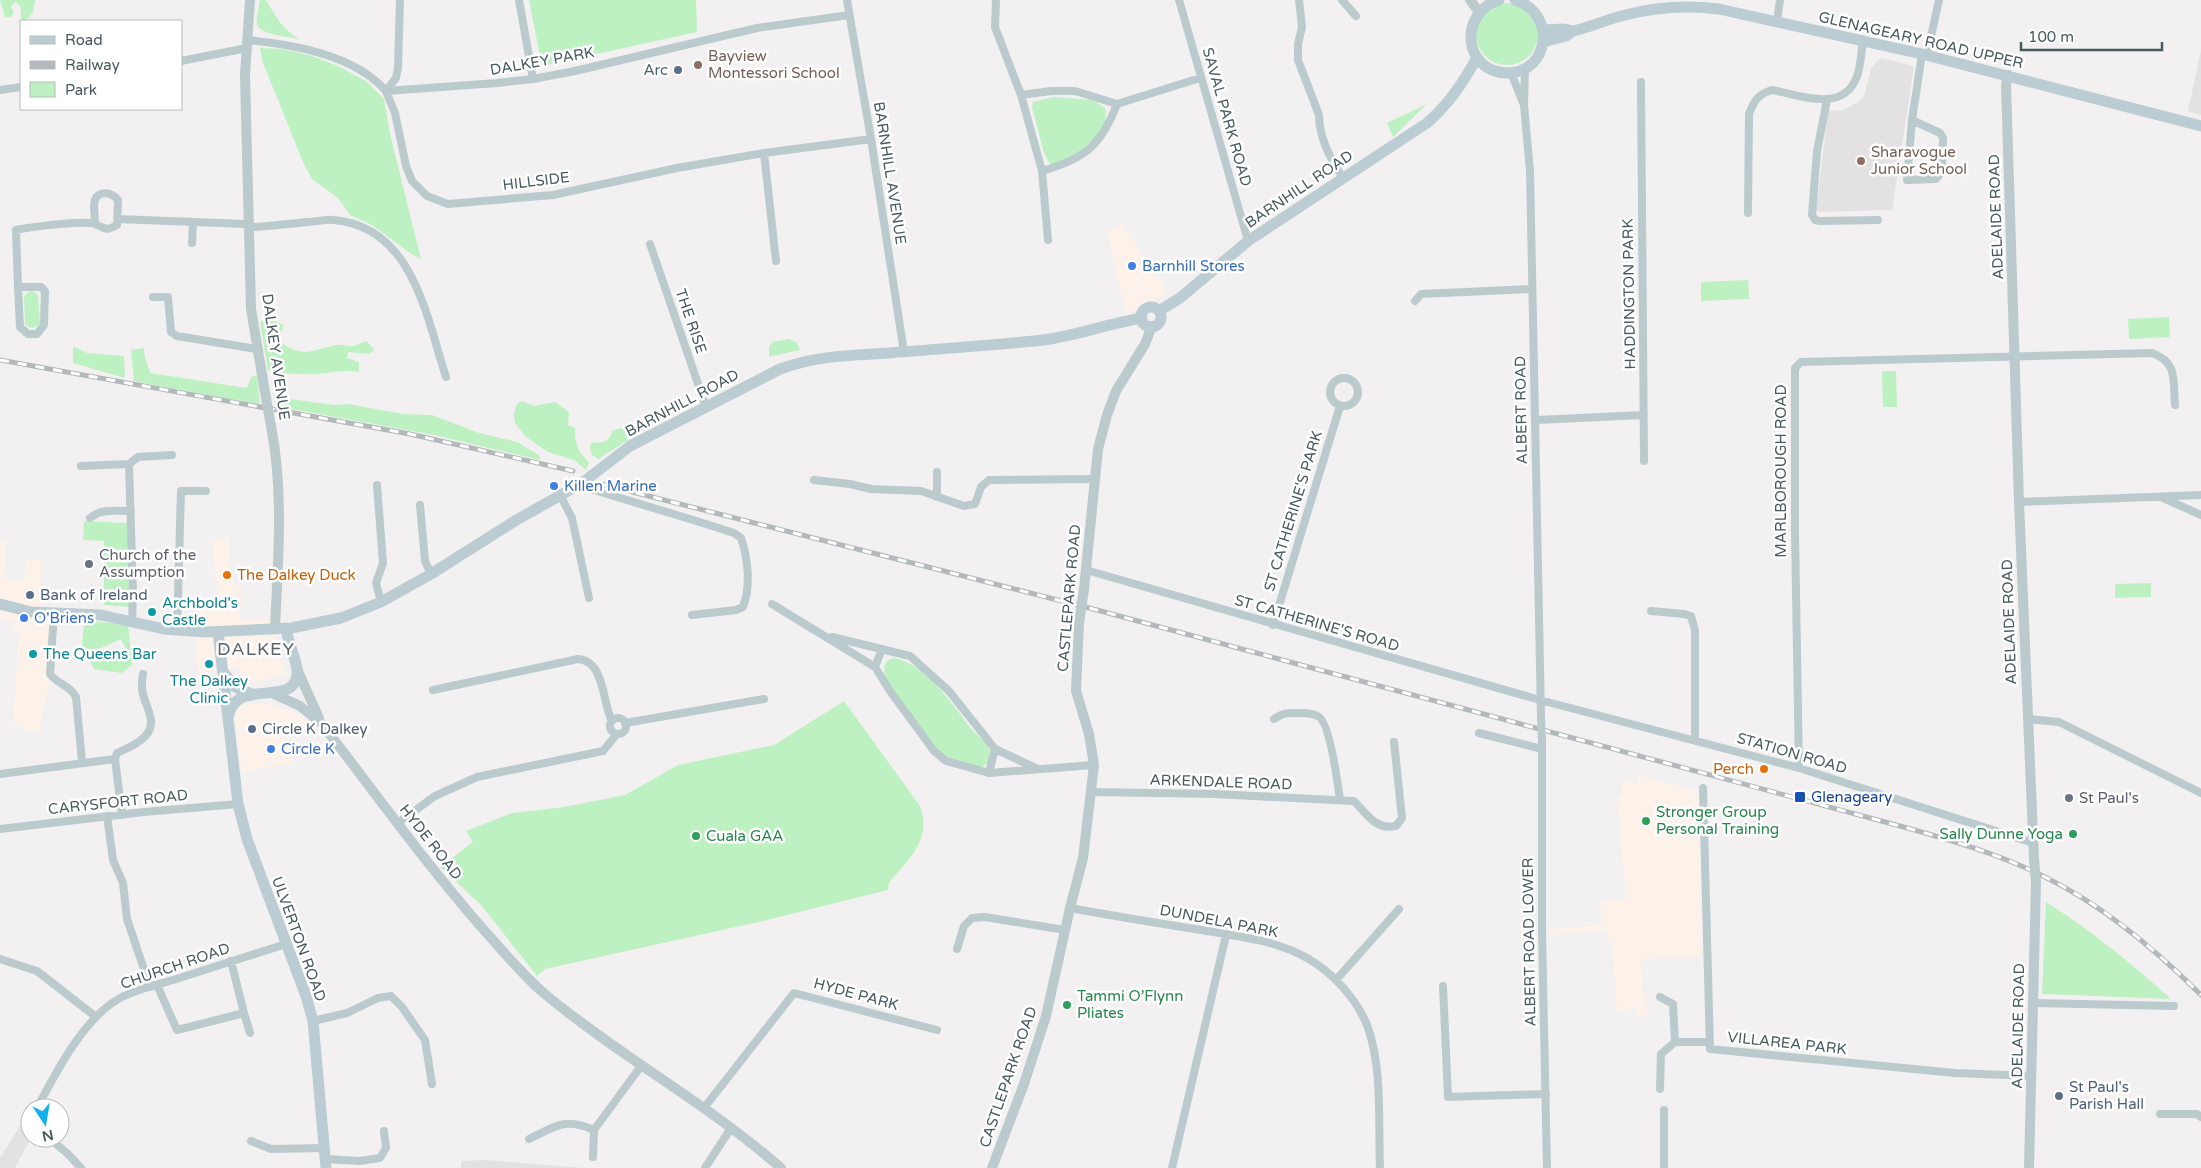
<svg xmlns="http://www.w3.org/2000/svg" width="2201" height="1168" font-family="'Varela Round',sans-serif">
<style>
.commercial{fill:#fdf2ea}
.education{fill:#e4e1e3}
.green{fill:#bef1c2;fill-rule:evenodd}
.lines{fill:none;stroke-linecap:round;stroke-linejoin:round}
.minor{stroke:#bbcacd;stroke-width:8}
.tertiary{stroke:#bbcacd;stroke-width:10}
.secondary{stroke:#bbcdd3;stroke-width:11}
.rail-casing{stroke:#b2b8bb;stroke-width:5}
.rail{stroke:#fff;stroke-width:3;stroke-dasharray:9;stroke-linecap:butt}
.minor-bridge{stroke:#bbcacd;stroke-width:8}
.tertiary-bridge{stroke:#bbcacd;stroke-width:10}
.education-dot{fill:#8d6e63;stroke:#fff;stroke-width:2}
.service-dot{fill:#5c6f8a;stroke:#fff;stroke-width:2}
.shop-dot{fill:#3f7fe0;stroke:#fff;stroke-width:2}
.worship-dot{fill:#6b7280;stroke:#fff;stroke-width:2}
.food-dot{fill:#e8710a;stroke:#fff;stroke-width:2}
.culture-dot{fill:#0f9aa8;stroke:#fff;stroke-width:2}
.transit-dot{fill:#1a4fb4;stroke:#fff;stroke-width:2}
.leisure-dot{fill:#2e9e5b;stroke:#fff;stroke-width:2}
.labels{text-anchor:middle;stroke-width:5;stroke-linejoin:round;paint-order:stroke}
.street-label{font-size:15px;fill:#475a5f;stroke:#fff}
.education-label{font-size:15px;fill:#785e54;stroke:#fff;text-anchor:start}
.service-label{font-size:15px;fill:#4e5e75;stroke:#fff;text-anchor:start}
.shop-label{font-size:15px;fill:#366cbe;stroke:#fff;text-anchor:start}
.worship-label{font-size:15px;fill:#5b616d;stroke:#fff;text-anchor:start}
.food-label{font-size:15px;fill:#c56008;stroke:#fff;text-anchor:start}
.culture-label{font-size:15px;fill:#0d838f;stroke:#fff;text-anchor:start}
.transit-label{font-size:15px;fill:#164399;stroke:#fff;text-anchor:start}
.leisure-label{font-size:15px;fill:#27864d;stroke:#fff;text-anchor:start}
.quarter-label{font-size:18px;letter-spacing:1px;fill:#5c6366;stroke:#fff}
</style>
<rect width="100%" height="100%" fill="#f3f0f1"/>
<path class="commercial" d="M1121 223 1168 293 1126 315 1107 232Z
M230 537 229 570 233 583 241 588 240 619 273 620 275 650H278L286 674 252 683 242 679 239 666 198 673 194 636V606L220 603 221 596 215 582 214 538Z
M0 541 6 542 5 579 24 582 26 559 41 561 40 619 52 620 50 655 46 671 49 683 39 734 13 724 19 632 13 630 14 622 0 618Z
M267 704 293 711 311 723 282 736 293 762 242 772 235 718 238 707 247 704Z
M1639 775 1699 792 1701 956 1641 959 1642 990 1646 997 1647 1014 1636 1015 1635 1008 1617 1011 1612 940H1608L1607 930 1555 935 1550 938V926L1554 928H1576L1602 924 1600 901 1626 899 1617 797H1622L1621 781 1637 783Z"/>
<path class="education" d="M2201 50V115L2188 111Z
M1881 58 1914 66 1892 210 1816 212 1828 111 1844 110 1858 102 1864 96 1871 68Z
M22 1123 30 1129 31 1138 15 1168H0V1158Z
M486 1160 584 1168H461V1161Z"/>
<path class="green" d="M0 0H35L33 13 25 21 22 20C18 12 26 8 15 2L11 6 14 13 11 17H5Z
M260 0H266C277 18 281 28 300 39 290 37 259 35 257 24 256 17 259 7 260 0Z
M529 0H696L697 32 542 66Z
M1476 34a31 31 0 1 1 62 0a31 31 0 1 1-62 0Z
M260 48 283 49 312 56 338 66 366 81 384 99 390 134 421 259 410 253 372 225 350 215 338 198 312 179 303 162 263 63Z
M1054 97 1093 100 1105 108C1112 135 1073 160 1050 164L1044 153 1032 107 1033 102Z
M1427 104 1393 137 1387 123Z
M1748 280 1749 299 1701 301V282Z
M31 290 38 295 40 323 36 327 30 328 25 324 24 296Z
M2169 317 2170 337 2129 339 2128 319Z
M269 318 284 325 278 340C304 360 310 350 337 345 342 344 348 347 353 346 358 345 362 342 367 341L374 350 369 354 348 352 347 358 359 362V372C343 369 331 373 316 374 300 375 283 374 268 370L260 322Z
M789 339 796 342 800 350 769 357V347L772 342Z
M73 346 87 353 124 356 125 378 73 363Z
M144 348C144 358 148 364 150 373L247 388 251 377 257 375 260 405 134 381 131 350Z
M1882 371H1896L1897 407H1883Z
M275 397 334 405 348 404 403 414 432 415 479 433 517 442 540 456V460L434 435 275 406Z
M522 401 534 406 555 402 569 412 568 425 575 428C575 444 577 450 589 462L586 470 574 460 548 452 526 437 515 423 514 415 516 405Z
M621 428 624 430 628 440 598 459 592 455 590 446 592 442C601 444 610 442 612 431Z
M84 521 128 523 129 607 104 605V541L83 540Z
M2151 583V597L2115 598V584Z
M84 621 128 624 132 665 122 673 94 669 82 646ZM121 639 126 649 94 662 90 653Z
M894 658C927 664 954 707 973 731 978 736 986 741 989 748 991 753 990 758 988 763L982 767C965 765 948 761 936 748L885 678 884 666 888 660Z
M844 701 920 806C932 840 909 858 889 883L888 890 763 921 545 969 537 976 481 905 440 867 473 842 466 831 512 813 564 807 625 795 678 765 774 745Z
M2046 902C2092 931 2131 963 2171 999L2042 994Z"/>
<g class="lines">
<path class="minor" d="M400 0 398 68 396 78 386 91 395 113 406 166 412 181 427 196 448 204 553 195 677 168 764 153 871 139
M519 0 533 79
M847 0 871 139 904 352
M996 0 995 27 1021 95 1042 171 1048 240
M1179 0 1248 241
M1299 0 1302 27 1298 44V60L1319 115C1319 138 1330 159 1343 178
M1342 0 1356 16
M1777 21 1780 0
M247 40C292 44 355 55 386 91L497 83 533 79 575 71 757 28 849 15
M1927 55 1939 0
M181 61 247 48
M1525 68 1524 105 1530 171 1541 716
M1511 73 1524 105
M1641 82 1644 461
M0 90 21 87
M1021 95 1051 91H1075L1117 104
M1827 100 1817 151 1812 215 1815 220 1820 221 1878 220
M1912 120 1907 180 1936 179 1942 172 1943 138 1940 133 1912 120 1922 54
M764 153 776 261
M1042 171C1084 159 1101 146 1117 104L1200 78
M1748 213 1749 114C1754 101 1758 94 1772 90 1799 95 1841 113 1856 79 1861 68 1861 53 1863 41
M118 219 245 224 254 227C271 226 289 224 307 222 316 222 325 219 334 220 413 227 426 316 446 377
M192 243 193 222
M650 244 706 407
M18 287 16 230C31 227 82 220 95 224 106 228 104 232 117 225L118 200C111 192 96 189 94 204 94 210 95 218 95 224
M18 287H41L45 291 44 325 37 334H28L20 327Z
M153 297H168L171 332 177 336 257 349
M1415 301 1421 294 1532 289
M1330 392a14 14 0 1 1 28 0a14 14 0 1 1-28 0Z
M1536 420 1644 415
M81 466 129 464
M814 480 850 484 871 489 921 491 964 506 975 504 981 487 989 480 1096 479
M582 483 594 490 703 523 734 533 741 538C748 558 751 587 743 607L736 610 692 615
M377 485 383 563 376 583 381 602
M560 495 572 518 589 598
M937 497V472
M2163 498 2201 515
M2019 502 2201 495
M420 505 425 561 431 574
M90 518C102 508 115 511 131 511
M1086 570 1540 700 1799 768 2033 843
M772 604 875 667 890 691 934 751 946 761 989 773 1094 765
M1651 611 1684 614 1691 616 1695 630V739
M54 613 50 674C58 685 69 684 76 697L82 762
M132 621 133 593 129 464 138 457 172 455
M1273 625 1340 406
M177 630 181 491H206
M832 637 910 656 949 691 995 749 1038 769
M875 667 882 649
M433 690 578 659C605 661 602 702 612 721
M610 726a8 8 0 1 1 16 0a8 8 0 1 1-16 0Z
M1274 719C1283 712 1290 713 1300 713 1306 713 1314 713 1319 717 1330 724 1338 785 1340 800
M2028 719 2059 722 2201 793
M625 723 764 699
M1479 733 1542 749
M1542 742V933L1547 1168
M1799 768 1795 534V368L1801 362 2152 353C2178 362 2173 381 2175 405
M989 773 995 749
M0 774 115 759
M1703 788 1710 1049 1955 1073 2031 1076
M1092 792 1215 794 1354 801C1368 815 1375 830 1396 826L1402 818 1394 742
M122 815 115 759 117 753C125 749 134 746 141 740 160 725 147 711 143 694 141 688 142 680 143 674
M107 816 113 860 123 883 127 919 150 987
M398 823 435 796 477 777 603 751 617 734
M0 829 144 812 238 804
M1070 908C1114 916 1157 923 1201 930 1236 936 1276 940 1307 958 1332 972 1356 998 1367 1025 1383 1067 1378 1123 1380 1168
M957 949 964 926 972 918 985 917 1065 930
M0 959 37 971 96 1017
M231 961 244 1013
M1336 980 1399 909
M157 985 177 1030 244 1013 250 1033
M1443 986 1448 1097 1546 1094
M1660 997 1673 1004 1675 1042
M2033 1003 2174 1006
M313 1021 347 1013 378 998 391 996 402 1007 425 1040 432 1084
M1660 1089 1661 1054 1675 1042H1710
M37 1108C56 1073 79 1027 112 1003 127 992 155 985 173 980 211 968 248 956 286 944
M704 1108 794 993 937 1030
M2160 1114H2197L2201 1117
M30 1121V1122
M49 1138 68 1154 81 1168
M529 1139C556 1126 565 1117 594 1130L641 1066
M251 1141 271 1149 324 1148
M593 1157 594 1130
M325 1159 360 1161 380 1158 386 1148 384 1131
M705 1168 731 1128
M1172 1168 1226 935
M1664 1168V1110"/>
<path class="tertiary" d="M250 0 245 75 251 309 267 404
M1470 0 1479 12
M2008 75 2006 85 2019 502 2034 859
M271 426C284 493 278 560 275 628
M1084 589 1098 449 1107 415 1116 391 1145 344 1152 326
M297 669 319 718
M274 694 300 706 322 724C375 793 426 864 483 929 504 952 523 976 546 995 621 1057 708 1104 781 1168
M992 1168 1024 1084 1046 1016 1070 908 1083 858 1094 765 1089 734 1076 691 1079 623
M2029 1168 2036 882"/>
<path class="secondary" d="M1499 0C1458 13 1463 72 1507 73 1550 73 1557 13 1515 0
M1543 30 1564 29 1573 31
M1543 42 1566 36 1573 31C1591 27 1608 19 1625 15 1656 7 1688 5 1719 9L1922 54 2201 126
M1141 317a10 10 0 1 1 20 0a10 10 0 1 1-20 0Z
M1159 311 1180 298 1248 241 1427 123C1448 105 1464 82 1477 57
M0 604 31 612 101 615 164 629 206 632 291 628 341 618 381 602 431 574 513 522 582 483 630 446 780 369C815 356 851 355 889 353 937 349 985 346 1034 341 1071 338 1105 324 1142 318
M218 632 238 804 247 839 306 996 313 1021 326 1168
M224 673 235 687 252 694
M229 714C237 676 300 711 297 669 295 656 288 642 286 628"/>
<g class="rail-casing">
<path id="rail" d="M0 360 410 434 573 471
M601 484 1097 610 1911 829C1957 842 2004 856 2047 878 2105 907 2155 949 2201 995"/>
</g>
<use href="#rail" class="rail"/>
<path class="minor-bridge" d="M1541 716 1542 742"/>
<path class="tertiary-bridge" d="M267 404 271 426
M1079 623 1084 589
M2034 859 2036 882"/>
</g>
<g class="education-dot">
<circle cx="698" cy="65" r="5"/>
<circle cx="1861" cy="161" r="5"/>
</g>
<g class="service-dot">
<circle cx="678" cy="70" r="5"/>
<circle cx="30" cy="595" r="5"/>
<circle cx="252" cy="729" r="5"/>
<circle cx="2059" cy="1096" r="5"/>
</g>
<g class="shop-dot">
<circle cx="1132" cy="266" r="5"/>
<circle cx="554" cy="486" r="5"/>
<circle cx="24" cy="618" r="5"/>
<circle cx="271" cy="749" r="5"/>
</g>
<g class="worship-dot">
<circle cx="89" cy="564" r="5"/>
<circle cx="2069" cy="798" r="5"/>
</g>
<g class="food-dot">
<circle cx="227" cy="575" r="5"/>
<circle cx="1764" cy="769" r="5"/>
</g>
<g class="culture-dot">
<circle cx="152" cy="612" r="5"/>
<circle cx="33" cy="654" r="5"/>
<circle cx="209" cy="664" r="5"/>
</g>
<rect class="transit-dot" x="1794" y="791" width="12" height="12" rx="2.5"/>
<g class="leisure-dot">
<circle cx="1646" cy="821" r="5"/>
<circle cx="2073" cy="834" r="5"/>
<circle cx="696" cy="836" r="5"/>
<circle cx="1067" cy="1005" r="5"/>
</g>
<g class="labels">
<g class="street-label">
<text transform="translate(1921 40) rotate(13)" y="5">GLENAGEARY ROAD UPPER</text>
<text transform="translate(542 61) rotate(-10)" y="5">DALKEY PARK</text>
<text transform="translate(1227 117) rotate(74)" y="5">SAVAL PARK ROAD</text>
<text transform="translate(890 173) rotate(81)" y="5">BARNHILL AVENUE</text>
<text transform="translate(536 181) rotate(-7)" y="5">HILLSIDE</text>
<text transform="translate(1299 189) rotate(-34)" y="5">BARNHILL ROAD</text>
<text transform="translate(1996 217) rotate(-92)" y="5">ADELAIDE ROAD</text>
<text transform="translate(1629 294) rotate(-91)" y="5">HADDINGTON PARK</text>
<text transform="translate(691 321) rotate(71)" y="5">THE RISE</text>
<text transform="translate(276 357) rotate(82)" y="5">DALKEY AVENUE</text>
<text transform="translate(682 403) rotate(-28)" y="5">BARNHILL ROAD</text>
<text transform="translate(1521 410) rotate(-91)" y="5">ALBERT ROAD</text>
<text transform="translate(1781 471) rotate(-90)" y="5">MARLBOROUGH ROAD</text>
<text transform="translate(1293 511) rotate(-73)" y="5">ST CATHERINE'S PARK</text>
<text transform="translate(1069 598) rotate(-85)" y="5">CASTLEPARK ROAD</text>
<text transform="translate(2009 622) rotate(-92)" y="5">ADELAIDE ROAD</text>
<text transform="translate(1317 623) rotate(16)" y="5">ST CATHERINE'S ROAD</text>
<text transform="translate(1792 753) rotate(16)" y="5">STATION ROAD</text>
<text transform="translate(1221 782) rotate(2)" y="5">ARKENDALE ROAD</text>
<text transform="translate(118 802) rotate(-6)" y="5">CARYSFORT ROAD</text>
<text transform="translate(431 842) rotate(52)" y="5">HYDE ROAD</text>
<text transform="translate(1219 921) rotate(11)" y="5">DUNDELA PARK</text>
<text transform="translate(299 939) rotate(70)" y="5">ULVERTON ROAD</text>
<text transform="translate(1529 942) rotate(-91)" y="5">ALBERT ROAD LOWER</text>
<text transform="translate(175 966) rotate(-19)" y="5">CHURCH ROAD</text>
<text transform="translate(856 994) rotate(15)" y="5">HYDE PARK</text>
<text transform="translate(2018 1026) rotate(-89)" y="5">ADELAIDE ROAD</text>
<text transform="translate(1787 1043) rotate(6)" y="5">VILLAREA PARK</text>
<text transform="translate(1008 1077) rotate(-71)" y="5">CASTLEPARK ROAD</text>
</g>
<g class="education-label">
<text x="708" y="61">Bayview<tspan x="708" dy="17">Montessori School</tspan></text>
<text x="1871" y="157">Sharavogue<tspan x="1871" dy="17">Junior School</tspan></text>
</g>
<g class="service-label">
<text x="668" y="75" text-anchor="end">Arc</text>
<text x="40" y="600">Bank of Ireland</text>
<text x="262" y="734">Circle K Dalkey</text>
<text x="2069" y="1092">St Paul's<tspan x="2069" dy="17">Parish Hall</tspan></text>
</g>
<g class="shop-label">
<text x="1142" y="271">Barnhill Stores</text>
<text x="564" y="491">Killen Marine</text>
<text x="34" y="623">O'Briens</text>
<text x="281" y="754">Circle K</text>
</g>
<g class="worship-label">
<text x="99" y="560">Church of the<tspan x="99" dy="17">Assumption</tspan></text>
<text x="2079" y="803">St Paul's</text>
</g>
<g class="food-label">
<text x="237" y="580">The Dalkey Duck</text>
<text x="1754" y="774" text-anchor="end">Perch</text>
</g>
<g class="culture-label">
<text x="162" y="608">Archbold's<tspan x="162" dy="17">Castle</tspan></text>
<text x="43" y="659">The Queens Bar</text>
<text x="209" y="686" text-anchor="middle">The Dalkey<tspan x="209" dy="17">Clinic</tspan></text>
</g>
<g class="transit-label">
<text x="1811" y="802">Glenageary</text>
</g>
<g class="leisure-label">
<text x="1656" y="817">Stronger Group<tspan x="1656" dy="17">Personal Training</tspan></text>
<text x="2063" y="839" text-anchor="end">Sally Dunne Yoga</text>
<text x="706" y="841">Cuala GAA</text>
<text x="1077" y="1001">Tammi O’Flynn<tspan x="1077" dy="17">Pliates</tspan></text>
</g>
<g class="quarter-label">
<text x="256" y="655">DALKEY</text>
</g>
</g>
<rect x="20" y="20" width="162" height="90" fill="#ffffff" stroke="#b5bdbf"/>
<rect x="30" y="36" width="25" height="8" fill="#bbcdd3" stroke="#b5bdbf"/>
<text x="65" y="45" font-size="15" fill="#475a5f">Road</text>
<rect x="30" y="61" width="25" height="8" fill="#b2b8bb" stroke="#b5bdbf"/>
<text x="65" y="70" font-size="15" fill="#475a5f">Railway</text>
<rect x="30" y="82" width="25" height="15" fill="#bef1c2" stroke="#b5bdbf"/>
<text x="65" y="95" font-size="15" fill="#475a5f">Park</text>
<g transform="translate(45 1123) rotate(168)"><circle r="24" fill="#ffffff" stroke="#b5bdbf"/>
<path d="M0-4L9 19L0 12L-9 19Z" fill="#12b0eb"/>
<text y="-8" font-size="14" font-weight="bold" text-anchor="middle" fill="#475a5f">N</text>
</g>
<path d="M2021 42v8h141v-8" fill="none" stroke="#475a5f" stroke-width="2.5"/>
<text x="2028" y="42" font-size="15" fill="#475a5f" stroke="#ffffff" stroke-width="4" paint-order="stroke">100 m</text>
</svg>
